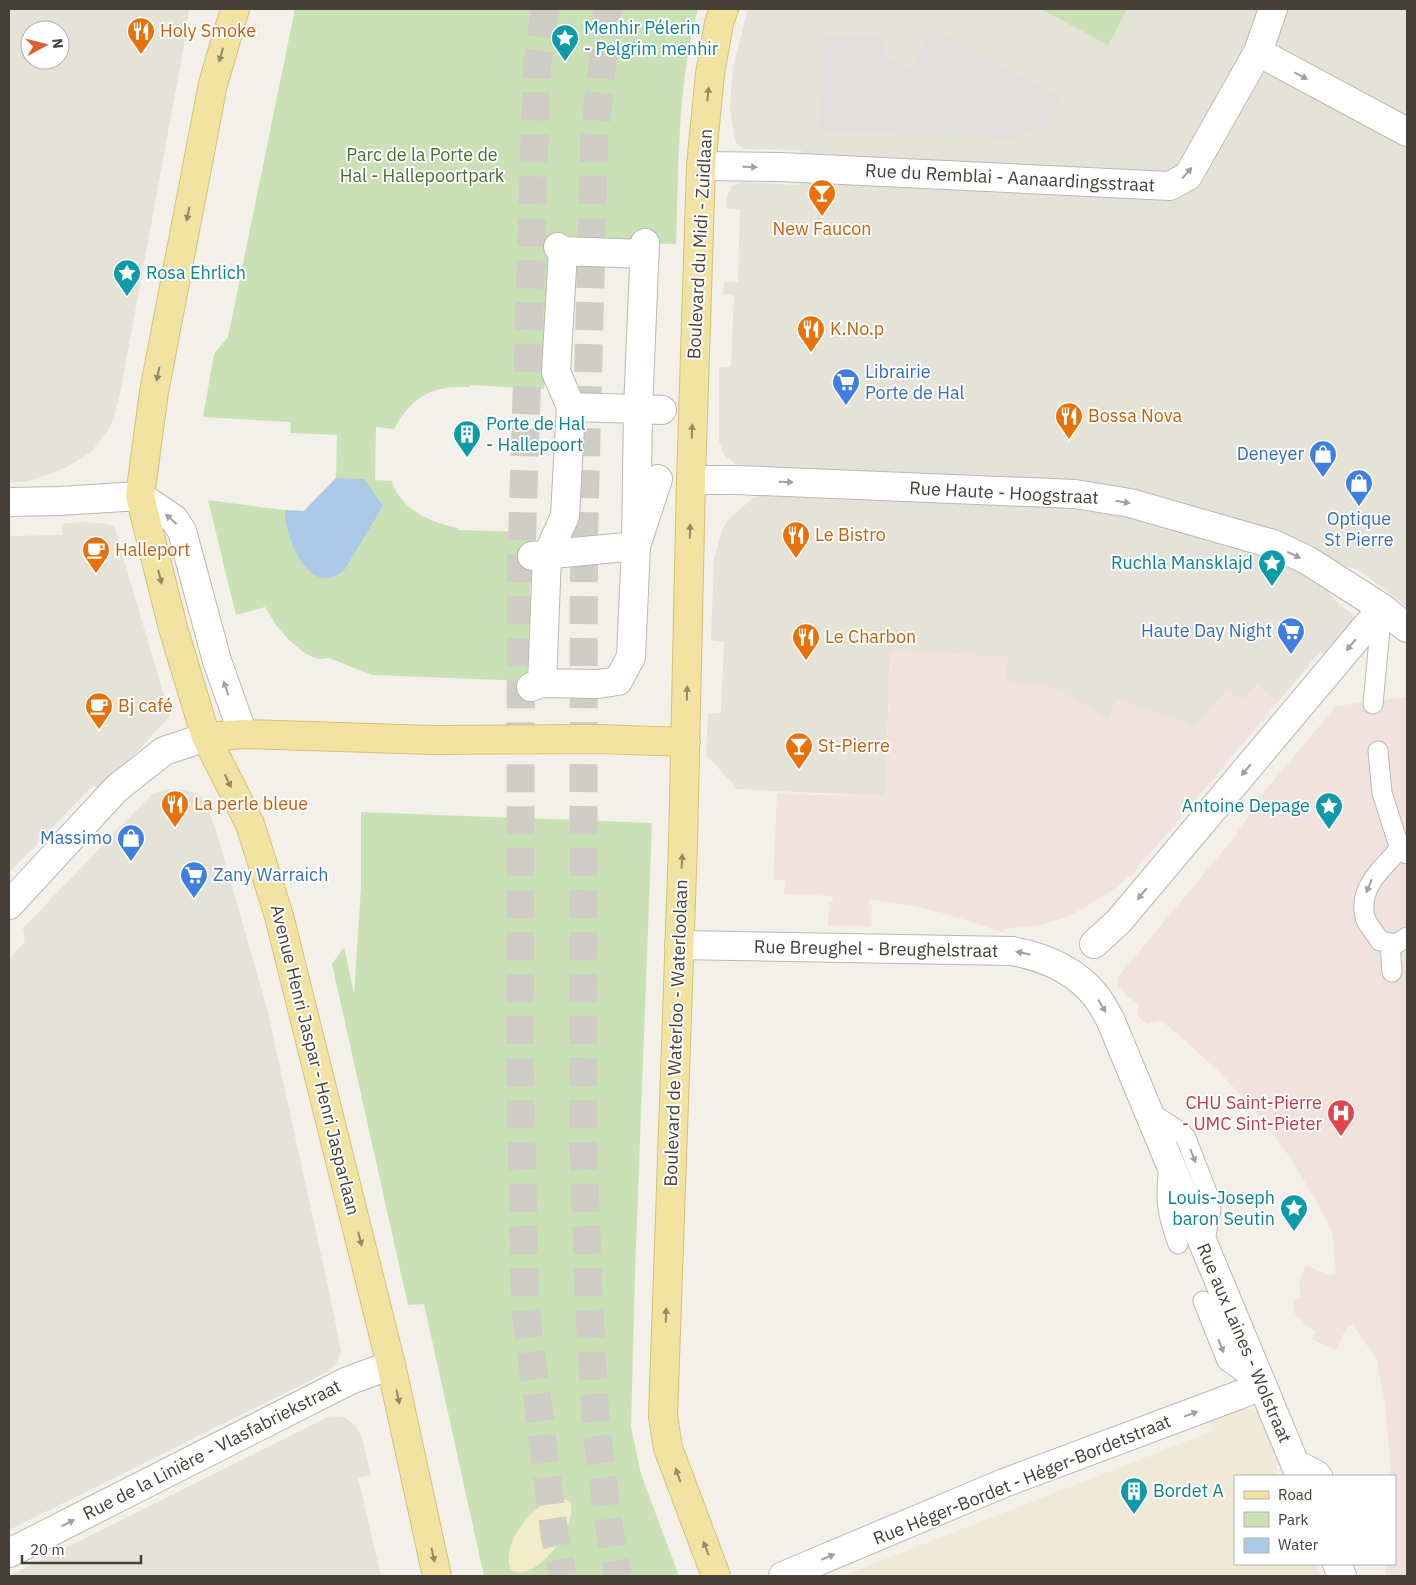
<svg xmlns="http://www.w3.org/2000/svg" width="1416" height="1585" font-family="'IBM Plex Sans',sans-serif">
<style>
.residential{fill:#e5e2d7;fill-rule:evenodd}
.commercial{fill:#f1e9d7}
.medical{fill:#f1e2de}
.green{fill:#cae1b6}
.sand{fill:#f2edc9}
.parking{fill:#e1e0dd}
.water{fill:#accae7}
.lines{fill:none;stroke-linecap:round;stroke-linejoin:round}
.trunk-tunnel{stroke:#cfcdc6;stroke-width:28;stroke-dasharray:28 14;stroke-linecap:butt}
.service-casing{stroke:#bdb8ac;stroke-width:21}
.pedestrian-casing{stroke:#bdb8ac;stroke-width:30}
.minor-casing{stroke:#bdb8ac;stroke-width:30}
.tertiary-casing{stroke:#bdb8ac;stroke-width:30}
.primary-casing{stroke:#d5c174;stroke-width:30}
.service{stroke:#fff;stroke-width:19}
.pedestrian{stroke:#fff;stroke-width:28}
.minor{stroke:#fff;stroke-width:28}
.tertiary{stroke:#fff;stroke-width:28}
.primary{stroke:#f2e3a2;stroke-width:28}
.oneway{fill:#938a68}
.oneway2{fill:#a2a09c}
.labels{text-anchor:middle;stroke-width:4;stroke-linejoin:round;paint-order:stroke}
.culture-label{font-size:18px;fill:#0d838f;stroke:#fff;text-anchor:start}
.food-label{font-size:18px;fill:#c56008;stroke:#fff;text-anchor:start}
.park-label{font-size:18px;fill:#447032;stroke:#fff}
.street-label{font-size:18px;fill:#454138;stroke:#fff}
.shop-label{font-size:18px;fill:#366cbe;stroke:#fff;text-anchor:end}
.health-label{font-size:18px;fill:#be3a42;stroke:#fff;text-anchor:end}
</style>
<rect width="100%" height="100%" fill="#f2f0e9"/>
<path class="residential" d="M9 9H189L184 45 120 394 115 413 109 429 91 452 65 468 26 482H9ZM30 30H60V60H30Z
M748 9H1407V607L1359 570 1332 562 1320 582 1337 603 1374 629 1341 672 1320 652 1277 703 1257 685 1243 701 1227 690 1193 729 1180 722 1118 700 1108 719 1071 697 1047 686 1005 683 1007 657 890 660 885 796 736 789 735 786 706 755 708 714 721 713 724 642 711 640 714 559 722 530 728 520 753 498 769 493 750 467 735 464 724 455 719 441V367H731L734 295 723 294 724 282H738L740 209H727L726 199 732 186 742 182 799 185 801 150 744 149 737 144 735 140 730 108 731 89 734 64Z
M79 522 101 523 114 526 170 716 101 791 93 785 9 873V536L62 535V524Z
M168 789 184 790 200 795 206 804 215 827 267 1008 332 1305 341 1352 336 1364 327 1372 9 1530V959L25 941 23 928 152 794Z
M330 1416 345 1418 352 1423 358 1429 362 1439 371 1475 358 1478 381 1576H9Z"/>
<path class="commercial" d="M1237 1408 1247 1409 1259 1413 1266 1421 1284 1463 1275 1466 1279 1476H1235V1564H1316L1321 1576H842L1213 1431 1209 1419Z"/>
<path class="medical" d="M891 650 1007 657 1006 683 1047 686 1071 697 1108 718 1117 699 1180 722 1183 718 1193 729 1227 690 1243 701 1257 685 1277 703 1137 869 1116 888 1070 916 1040 925 1005 929 1003 932 943 913 909 905 869 899V905H872L871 926 828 925 829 902H832L833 896 784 894 785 880H773L777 794 885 796Z
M1407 697V1576H1385L1386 1564H1395V1476H1391L1386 1411 1377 1360 1353 1325 1346 1328 1336 1350 1312 1339 1316 1331 1303 1324V1319L1296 1316 1293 1308 1295 1301 1301 1297 1299 1286 1301 1275 1306 1265 1330 1276 1336 1274 1332 1232 1321 1209 1291 1159 1267 1126 1241 1095 1218 1071 1178 1034 1160 1020 1147 1024 1138 1017V1004L1126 995 1119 987 1117 978 1238 833 1236 832 1250 815 1247 812 1333 710V707L1363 702 1364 705 1381 700Z"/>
<path class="green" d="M295 9H698C677 85 679 166 676 244L565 241 550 294 544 389 470 385V387C433 385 411 397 394 429L376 427 375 480 392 481C399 509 432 523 458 528V530L532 532 527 681 372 675 329 658 321 659 312 657 302 651 289 640 276 625 265 607 236 615 208 500 283 510 304 511 336 478 337 435 290 433 291 422 203 417 214 354 228 337Z
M1041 9H1127L1108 45Z
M361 812 652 823 635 1273 631 1427 641 1474 679 1576H484L424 1304 408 1305 332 964 344 947 354 994 361 888Z"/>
<path class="sand" d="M561 1497 570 1502C579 1525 537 1584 511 1570 499 1543 535 1500 561 1497Z"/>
<path class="parking" d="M932 29 1060 97 1045 124 1015 139 818 130 819 96 825 95V36L884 37 885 58 912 69Z"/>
<path class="water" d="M336 478 364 479 383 506 345 569C311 602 284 538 285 510L304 511Z"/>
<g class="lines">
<path class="trunk-tunnel" d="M545 9 537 65 521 571 520 1065 525 1305 555 1538 563 1576
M608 9 594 141 584 535 583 1136 589 1305 596 1426 608 1520 618 1576"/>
<g class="service-casing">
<path id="service" d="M1373 704 1382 608
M1378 751 1382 793 1400 849 1407 854
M1400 849C1382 868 1358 888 1365 917 1367 925 1376 934 1380 941L1396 944 1407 937
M1390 943 1392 972
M1148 1111 1181 1132 1186 1138 1210 1200 1211 1209 1204 1245
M1169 1166C1165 1200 1166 1211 1178 1244
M1203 1301 1227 1361 1261 1385
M1292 1457 1319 1471 1323 1476"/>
</g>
<g class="pedestrian-casing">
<path id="pedestrian" d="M645 243 638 409 662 410
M563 251 645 254
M532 556 636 546 658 479
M542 683 598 684 618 681 631 657 636 546 638 409 571 407
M531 687 542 683 547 556 565 516 571 407 556 372 563 251 558 247"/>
</g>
<g class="minor-casing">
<path id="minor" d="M1258 52 1407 132
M701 166 780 167 1170 186 1188 176 1258 52 1273 9
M1094 944 1119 921 1382 608
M679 945 1012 951C1044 957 1074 969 1095 995 1101 1002 1105 1011 1110 1019L1300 1476
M9 1553 348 1381 391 1365
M1337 1564 1342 1576
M783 1576 1004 1483 1263 1386"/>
</g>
<g class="tertiary-casing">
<path id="tertiary" d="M691 480H737L1075 494 1130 503 1273 544 1307 560 1382 608 1407 628
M9 502 59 501 140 496 174 519 182 531 217 661 243 734
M9 905 116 789 164 751 206 737"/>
</g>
<g class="primary-casing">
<path id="primary" d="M235 9 213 84 154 392 140 496 173 628 206 737 250 824 279 916 391 1365 437 1576
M206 737 243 734 432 740 598 739 686 742
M716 1576 668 1448 663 1416 683 844 691 480 701 166 710 74 719 23 724 9"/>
</g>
<use href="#service" class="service"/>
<use href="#pedestrian" class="pedestrian"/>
<use href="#minor" class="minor"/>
<use href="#tertiary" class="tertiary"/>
<use href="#primary" class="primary"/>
</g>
<defs><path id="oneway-solid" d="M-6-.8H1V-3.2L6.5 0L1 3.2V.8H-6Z" transform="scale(1.25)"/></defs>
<g class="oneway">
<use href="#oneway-solid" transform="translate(221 55) rotate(106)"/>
<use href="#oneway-solid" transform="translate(708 94) rotate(-85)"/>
<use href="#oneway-solid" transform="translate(188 214) rotate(101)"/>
<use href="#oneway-solid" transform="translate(158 374) rotate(101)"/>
<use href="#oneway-solid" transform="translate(692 431) rotate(-88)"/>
<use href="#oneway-solid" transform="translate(690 531) rotate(-89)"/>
<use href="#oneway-solid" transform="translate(160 577) rotate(76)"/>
<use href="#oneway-solid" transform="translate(687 693) rotate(-89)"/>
<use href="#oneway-solid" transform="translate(228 781) rotate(64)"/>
<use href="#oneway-solid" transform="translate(682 861) rotate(-87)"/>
<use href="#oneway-solid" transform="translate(360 1239) rotate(76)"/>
<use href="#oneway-solid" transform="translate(666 1315) rotate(-88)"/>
<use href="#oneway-solid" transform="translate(398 1397) rotate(78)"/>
<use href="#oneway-solid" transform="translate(678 1475) rotate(-110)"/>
<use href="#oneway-solid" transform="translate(706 1548) rotate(-111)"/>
<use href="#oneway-solid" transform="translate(433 1555) rotate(78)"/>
</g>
<g class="oneway2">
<use href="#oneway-solid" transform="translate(1301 76) rotate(28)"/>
<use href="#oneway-solid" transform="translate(750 167) rotate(1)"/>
<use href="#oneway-solid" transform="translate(1187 173) rotate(-49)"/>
<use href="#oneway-solid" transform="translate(786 482) rotate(2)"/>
<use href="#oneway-solid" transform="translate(1123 502) rotate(9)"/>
<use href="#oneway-solid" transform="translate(171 519) rotate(-138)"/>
<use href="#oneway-solid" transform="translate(1294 555) rotate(25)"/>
<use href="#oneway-solid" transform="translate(1351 645) rotate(130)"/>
<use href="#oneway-solid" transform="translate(226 688) rotate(-109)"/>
<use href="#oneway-solid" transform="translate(1246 770) rotate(130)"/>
<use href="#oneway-solid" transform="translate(1369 886) rotate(113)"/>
<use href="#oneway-solid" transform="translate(1142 894) rotate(130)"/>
<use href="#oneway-solid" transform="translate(1023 953) rotate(-169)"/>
<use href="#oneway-solid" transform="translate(1102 1006) rotate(59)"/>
<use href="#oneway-solid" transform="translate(1193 1156) rotate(69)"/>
<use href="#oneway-solid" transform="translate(1221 1346) rotate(68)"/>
<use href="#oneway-solid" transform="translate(1191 1414) rotate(-20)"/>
<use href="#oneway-solid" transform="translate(68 1523) rotate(-27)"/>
<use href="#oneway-solid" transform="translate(828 1557) rotate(-23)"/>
</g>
<defs>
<g id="restaurant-pin" transform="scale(1.4375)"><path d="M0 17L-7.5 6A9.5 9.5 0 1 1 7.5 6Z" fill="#e8710a" stroke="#fff"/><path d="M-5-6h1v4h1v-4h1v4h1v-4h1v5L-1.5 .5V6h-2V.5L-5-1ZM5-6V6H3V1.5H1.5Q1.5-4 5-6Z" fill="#fff"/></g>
<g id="sight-pin" transform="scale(1.4375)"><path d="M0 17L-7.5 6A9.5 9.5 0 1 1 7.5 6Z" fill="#0f9aa8" stroke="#fff"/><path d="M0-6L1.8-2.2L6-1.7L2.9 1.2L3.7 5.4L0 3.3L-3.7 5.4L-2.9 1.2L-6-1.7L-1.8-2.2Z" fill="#fff"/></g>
<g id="bar-pin" transform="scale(1.4375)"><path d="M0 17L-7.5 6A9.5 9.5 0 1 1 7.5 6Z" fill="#e8710a" stroke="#fff"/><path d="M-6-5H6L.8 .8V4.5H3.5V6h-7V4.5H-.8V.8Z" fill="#fff"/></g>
<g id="supermarket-pin" transform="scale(1.4375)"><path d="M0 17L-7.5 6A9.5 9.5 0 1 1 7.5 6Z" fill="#3f7fe0" stroke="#fff"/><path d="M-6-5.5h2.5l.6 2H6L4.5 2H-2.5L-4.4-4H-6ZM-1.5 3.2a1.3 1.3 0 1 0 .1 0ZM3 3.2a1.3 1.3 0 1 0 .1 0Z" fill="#fff"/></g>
<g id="building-pin" transform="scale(1.4375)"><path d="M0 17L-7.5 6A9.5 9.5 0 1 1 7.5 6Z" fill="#0f9aa8" stroke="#fff"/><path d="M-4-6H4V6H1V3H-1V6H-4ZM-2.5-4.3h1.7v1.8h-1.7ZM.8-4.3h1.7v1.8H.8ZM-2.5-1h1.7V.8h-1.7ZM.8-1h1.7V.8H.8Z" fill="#fff"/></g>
<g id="shop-pin" transform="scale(1.4375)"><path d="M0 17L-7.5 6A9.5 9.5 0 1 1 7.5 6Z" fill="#3f7fe0" stroke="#fff"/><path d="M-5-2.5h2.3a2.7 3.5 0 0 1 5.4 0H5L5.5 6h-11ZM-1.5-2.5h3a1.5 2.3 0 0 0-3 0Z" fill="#fff"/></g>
<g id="cafe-pin" transform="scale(1.4375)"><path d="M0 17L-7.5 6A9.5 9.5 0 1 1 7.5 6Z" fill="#e8710a" stroke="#fff"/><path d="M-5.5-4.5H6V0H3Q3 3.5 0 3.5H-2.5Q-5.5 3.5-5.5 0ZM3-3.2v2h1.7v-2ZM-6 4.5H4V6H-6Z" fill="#fff"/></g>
<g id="hospital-pin" transform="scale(1.4375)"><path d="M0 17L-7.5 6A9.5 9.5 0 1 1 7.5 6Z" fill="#e0444e" stroke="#fff"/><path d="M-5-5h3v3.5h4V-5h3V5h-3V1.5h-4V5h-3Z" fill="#fff"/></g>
</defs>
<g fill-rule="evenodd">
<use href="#restaurant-pin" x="141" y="31"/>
<use href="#sight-pin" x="565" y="38"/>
<use href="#bar-pin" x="822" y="193"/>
<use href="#sight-pin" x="127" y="273"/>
<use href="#restaurant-pin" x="811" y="329"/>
<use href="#supermarket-pin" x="846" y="382"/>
<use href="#restaurant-pin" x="1069" y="416"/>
<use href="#building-pin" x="467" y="434"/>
<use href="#shop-pin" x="1323" y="454"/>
<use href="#shop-pin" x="1359" y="483"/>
<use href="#restaurant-pin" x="796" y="535"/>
<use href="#cafe-pin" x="96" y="550"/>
<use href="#sight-pin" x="1272" y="563"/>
<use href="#supermarket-pin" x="1291" y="631"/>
<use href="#restaurant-pin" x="806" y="637"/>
<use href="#cafe-pin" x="99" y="706"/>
<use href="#bar-pin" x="799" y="746"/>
<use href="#restaurant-pin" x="175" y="804"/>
<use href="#sight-pin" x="1329" y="806"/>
<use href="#shop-pin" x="131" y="838"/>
<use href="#supermarket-pin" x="194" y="875"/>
<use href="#hospital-pin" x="1341" y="1113"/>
<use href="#sight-pin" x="1294" y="1208"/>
<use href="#building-pin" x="1134" y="1491"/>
</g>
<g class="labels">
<g class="culture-label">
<text x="584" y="34">Menhir Pélerin<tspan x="584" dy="21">- Pelgrim menhir</tspan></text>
<text x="146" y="279">Rosa Ehrlich</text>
<text x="486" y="430">Porte de Hal<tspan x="486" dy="21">- Hallepoort</tspan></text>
<text x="1253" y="569" text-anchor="end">Ruchla Mansklajd</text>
<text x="1310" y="812" text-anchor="end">Antoine Depage</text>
<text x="1275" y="1204" text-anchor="end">Louis-Joseph<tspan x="1275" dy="21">baron Seutin</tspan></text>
<text x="1153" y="1497">Bordet A</text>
</g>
<g class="food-label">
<text x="160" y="37">Holy Smoke</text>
<text x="822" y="235" text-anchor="middle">New Faucon</text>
<text x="830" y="335">K.No.p</text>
<text x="1088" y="422">Bossa Nova</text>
<text x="815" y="541">Le Bistro</text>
<text x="115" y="556">Halleport</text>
<text x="825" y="643">Le Charbon</text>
<text x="118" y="712">Bj café</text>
<text x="818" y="752">St-Pierre</text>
<text x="194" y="810">La perle bleue</text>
</g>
<g class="park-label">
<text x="422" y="161">Parc de la Porte de<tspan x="422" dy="21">Hal - Hallepoortpark</tspan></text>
</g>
<g class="street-label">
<text transform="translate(1010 178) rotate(3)" y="6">Rue du Remblai - Aanaardingsstraat</text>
<text transform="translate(700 244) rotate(-87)" y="6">Boulevard du Midi - Zuidlaan</text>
<text transform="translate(1004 493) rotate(3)" y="6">Rue Haute - Hoogstraat</text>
<text transform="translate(876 949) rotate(1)" y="6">Rue Breughel - Breughelstraat</text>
<text transform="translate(676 1033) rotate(-88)" y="6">Boulevard de Waterloo - Waterloolaan</text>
<text transform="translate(315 1060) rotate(76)" y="6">Avenue Henri Jaspar - Henri Jasparlaan</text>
<text transform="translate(1244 1343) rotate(67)" y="6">Rue aux Laines - Wolstraat</text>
<text transform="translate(212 1450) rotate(-27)" y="6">Rue de la Linière - Vlasfabriekstraat</text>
<text transform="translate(1022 1480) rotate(-22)" y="6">Rue Héger-Bordet - Héger-Bordetstraat</text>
</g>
<g class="shop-label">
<text x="865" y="378" text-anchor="start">Librairie<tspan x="865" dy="21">Porte de Hal</tspan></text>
<text x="1304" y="460">Deneyer</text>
<text x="1359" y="525" text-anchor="middle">Optique<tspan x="1359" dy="21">St Pierre</tspan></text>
<text x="1272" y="637">Haute Day Night</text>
<text x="112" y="844">Massimo</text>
<text x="213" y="881" text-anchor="start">Zany Warraich</text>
</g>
<g class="health-label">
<text x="1322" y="1109">CHU Saint-Pierre<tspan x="1322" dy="21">- UMC Sint-Pieter</tspan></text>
</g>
</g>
<rect width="1416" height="1585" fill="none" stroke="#454138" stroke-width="20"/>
<rect x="1234" y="1475" width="162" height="90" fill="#ffffff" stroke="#b5b3af"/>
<rect x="1244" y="1491" width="25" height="8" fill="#f2e3a2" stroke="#b5b3af"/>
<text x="1278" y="1500" font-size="15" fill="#454138">Road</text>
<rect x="1244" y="1512" width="25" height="15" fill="#cae1b6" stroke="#b5b3af"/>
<text x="1278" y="1525" font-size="15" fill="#454138">Park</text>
<rect x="1244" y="1538" width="25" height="15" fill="#accae7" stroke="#b5b3af"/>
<text x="1278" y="1550" font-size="15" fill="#454138">Water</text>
<g transform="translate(45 45) rotate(83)"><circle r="24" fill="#ffffff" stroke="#b5b3af"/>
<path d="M0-4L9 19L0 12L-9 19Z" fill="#e05d32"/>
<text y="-8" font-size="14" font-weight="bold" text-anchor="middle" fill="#454138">N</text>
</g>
<path d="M22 1555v8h119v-8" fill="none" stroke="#454138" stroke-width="2.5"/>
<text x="30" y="1555" font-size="15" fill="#454138" stroke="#ffffff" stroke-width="4" paint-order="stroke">20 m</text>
</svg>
